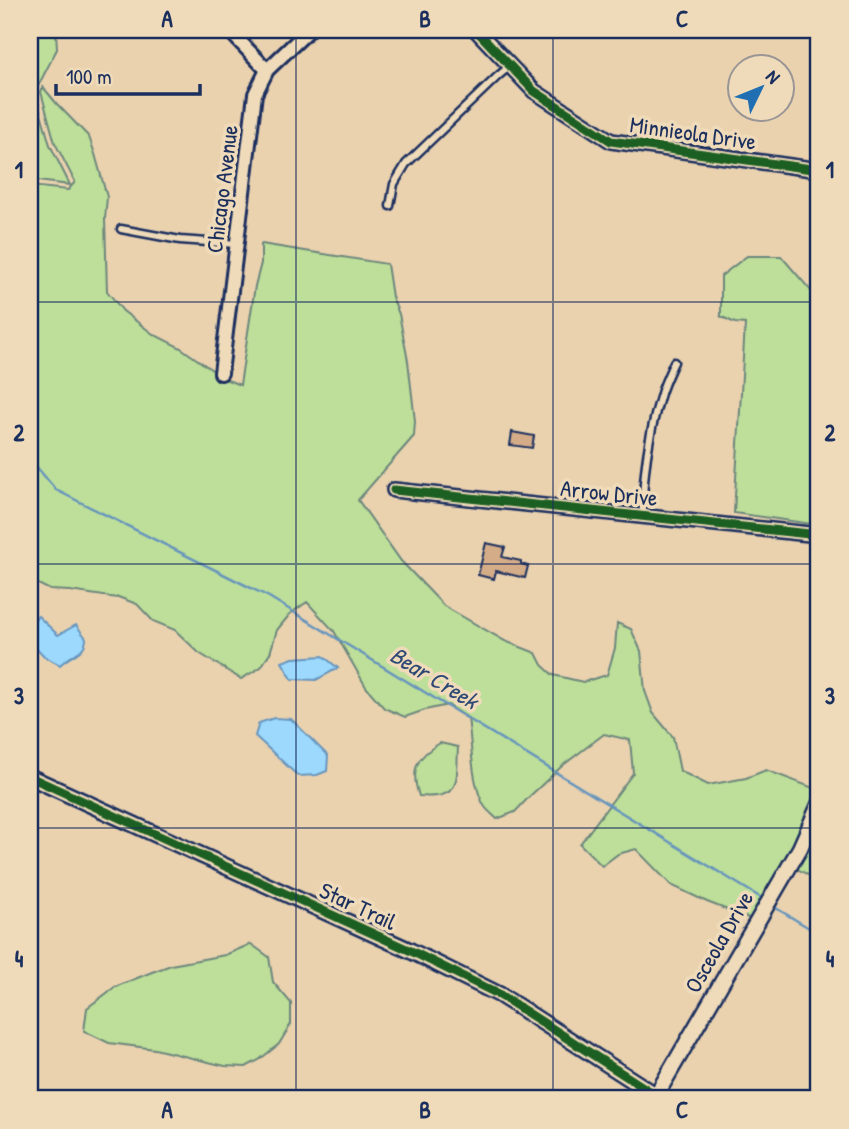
<svg xmlns="http://www.w3.org/2000/svg" width="849" height="1129" font-family="'Patrick Hand',sans-serif">
<style>
.green{fill:#bddf99;stroke:#6c877c;stroke-width:2}
.water{fill:#9cd9fd;stroke:#6895bd;stroke-width:2}
.lines{fill:none;stroke-linecap:round;stroke-linejoin:round}
.stream{stroke:#6895bd;stroke-width:2.5}
.building{fill:#d4ac88;stroke:#1b2f5e;stroke-width:2}
.service-casing{stroke:#1b2f5e;stroke-width:11}
.minor-casing{stroke:#1b2f5e;stroke-width:18}
.tertiary-casing{stroke:#1b2f5e;stroke-width:19}
.service{stroke:#efdbb9;stroke-width:6}
.minor{stroke:#efdbb9;stroke-width:12}
.tertiary{stroke:#efdbb9;stroke-width:14}
.cycleway-casing{stroke:#efdbb9;stroke-width:13}
.cycleway{stroke:#1b5e20;stroke-width:9}
.grid{fill:none;stroke:#1b2f5e;stroke-width:2;stroke-opacity:0.55}
.labels{text-anchor:middle;stroke-width:7;stroke-linejoin:round;paint-order:stroke}
.street-label{font-size:23px;fill:#1b2f5e;stroke:#efdbb9}
.water-label{font-size:24px;font-style:italic;fill:#2e4876;stroke:#efdbb9}
.neatline{fill:none;stroke:#1b2f5e;stroke-width:2.5}
.grid-label{font-size:23px;text-anchor:middle;font-weight:bold;fill:#1b2f5e}
</style>
<rect width="100%" height="100%" fill="#ead2af"/>
<filter id="ink" filterUnits="userSpaceOnUse"><feTurbulence type="fractalNoise" baseFrequency=".0143" numOctaves="2"/><feDisplacementMap in="SourceGraphic" scale="14" xChannelSelector="R" yChannelSelector="G"/><feConvolveMatrix kernelMatrix="1 2 1 2 8 2 1 2 1" color-interpolation-filters="sRGB"/></filter>
<g filter="url(#ink)">
<path class="green" d="M30 30H56L57 49 35 92 50 145 70 185 30 180Z
M43 87 57 104 89 137 95 154 107 197 105 219 107 291 123 311 153 334 181 348 225 379 240 385 255 286 261 263V244L387 264 392 297 399 314 408 361 415 421 414 436 358 500 401 561 444 606 505 641 536 653 542 665 553 675 583 682 607 675 615 648 617 623 631 629 641 651 645 691 653 713 673 737 680 771 708 785 746 778 766 770 816 789 819 794C799 838 778 880 751 919L707 902 671 885 636 849 618 854 602 866 580 844 633 773 630 740 604 734 562 766 530 796 515 812 497 819C493 815 488 811 485 807 471 785 472 744 468 718L448 705 425 710 405 717 384 708 366 687 334 631 307 602 290 614 277 630 270 653 261 667 241 679 199 653 175 630 153 621 137 604 118 597 117 598 70 591 50 590 30 580V186L68 190 75 182 55 143 41 92Z
M747 256H781L819 300V525L734 513 745 324 735 323 720 316H721V276Z
M440 743 458 747C456 779 463 800 419 796 410 769 416 757 440 743Z
M819 817V881L794 867Z
M251 944 269 957 273 982 291 1003V1024L279 1044 259 1060 246 1067 225 1066 155 1049 109 1043 84 1031 87 1008 115 987 152 972 171 965 225 955Z"/>
<path class="water" d="M38 616 58 635 76 625 86 638C86 653 71 654 60 665L45 657 30 641V625Z
M323 656 338 668 316 680 292 679 282 662 293 658Z
M274 718 291 719 328 756 327 771 317 775 298 776 255 736 259 723Z"/>
<g class="lines">
<path class="stream" d="M30 459 56 490 269 597 763 899
M771 905 819 934"/>
</g>
<path class="building" d="M512 432 534 436 532 448 510 445Z
M486 543 505 547 502 557 521 561V564L528 566 525 578 496 571 494 579 478 575Z"/>
<g class="lines">
<g class="service-casing">
<path id="service" d="M390 206 394 184 406 164 498 76 510 66
M121 229 180 240 236 244
M643 516C642 479 649 433 660 397 663 385 669 373 674 362"/>
</g>
<g class="minor-casing">
<path id="minor" d="M229 30 267 70
M476 30 534 91 611 141 819 170
M221 373 255 94 267 70 309 30
M394 490 819 535"/>
</g>
<g class="tertiary-casing">
<path id="tertiary" d="M30 777 411 951 500 995 657 1096
M654 1099 800 848 819 805"/>
</g>
<use href="#service" class="service"/>
<use href="#minor" class="minor"/>
<use href="#tertiary" class="tertiary"/>
<g class="cycleway-casing">
<path id="cycleway" d="M476 30 534 91 611 141 819 170
M394 490 819 535
M30 777 411 951 500 995 657 1096"/>
</g>
<use href="#cycleway" class="cycleway"/>
</g>
</g>
<path class="grid" d="M296 30V1099M553 30V1099M30 302H819M30 564H819M30 828H819"/>
<g class="labels">
<g class="street-label">
<text transform="translate(693 133) rotate(8)" y="8">Minnieola Drive</text>
<text transform="translate(222 189) rotate(-83)" y="8">Chicago Avenue</text>
<text transform="translate(609 493) rotate(6)" y="8">Arrow Drive</text>
<text transform="translate(358 906) rotate(25)" y="8">Star Trail</text>
<text transform="translate(719 942) rotate(-60)" y="8">Osceola Drive</text>
</g>
<g class="water-label">
<text transform="translate(434 678) rotate(31)" y="8">Bear Creek</text>
</g>
</g>
<rect width="849" height="1129" fill="none" stroke="#efdbb9" stroke-width="77"/>
<g transform="translate(761 88) rotate(47)"><circle r="33" fill="#efdbb9" stroke="#9a9695" stroke-width="2"/>
<path d="M0-5L12 26L0 18L-12 26Z" fill="#1f6fb2"/>
<text y="-10" font-size="19" font-weight="bold" text-anchor="middle" fill="#1b2f5e">N</text>
</g>
<path d="M56 84v10h144v-10" fill="none" stroke="#1b2f5e" stroke-width="3.5"/>
<text x="66" y="84" font-size="21" fill="#1b2f5e" stroke="#efdbb9" stroke-width="5" paint-order="stroke">100 m</text>
<rect x="38" y="38" width="772" height="1052" class="neatline"/>
<g class="grid-label">
<text x="167" y="27">A</text>
<text x="425" y="27">B</text>
<text x="682" y="27">C</text>
<text x="19" y="178">1</text>
<text x="830" y="178">1</text>
<text x="19" y="441">2</text>
<text x="830" y="441">2</text>
<text x="19" y="704">3</text>
<text x="830" y="704">3</text>
<text x="19" y="967">4</text>
<text x="830" y="967">4</text>
<text x="167" y="1118">A</text>
<text x="425" y="1118">B</text>
<text x="682" y="1118">C</text>
</g>
</svg>
